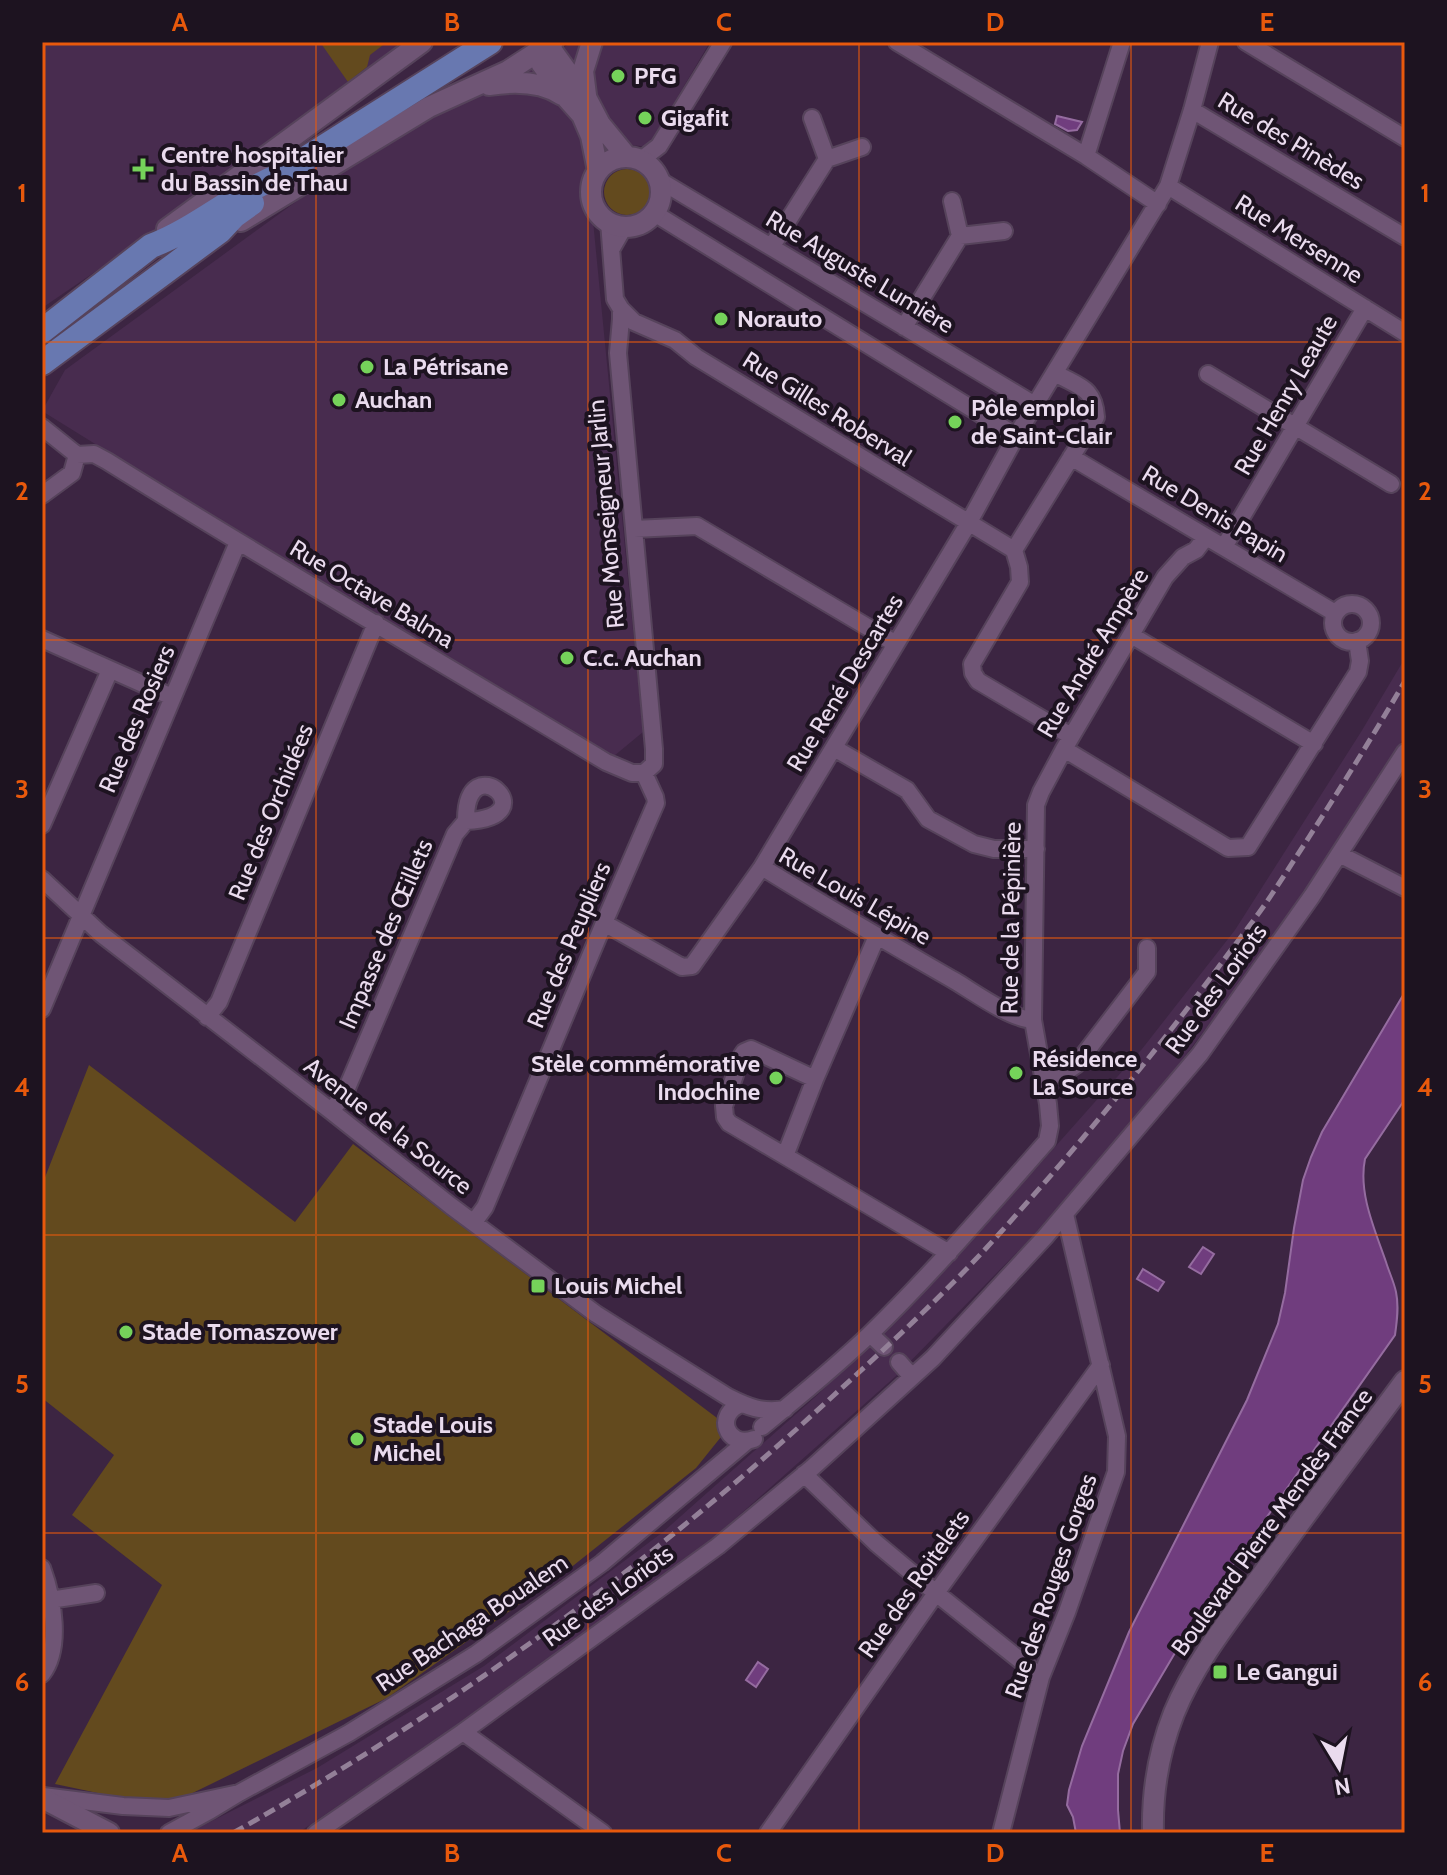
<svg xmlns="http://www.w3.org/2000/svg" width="1447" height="1875" font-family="Cabin,sans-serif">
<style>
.built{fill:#482c4f}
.green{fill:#634a1e}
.water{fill:#703d7e;stroke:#956ca0;stroke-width:2}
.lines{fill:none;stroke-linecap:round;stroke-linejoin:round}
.minor-casing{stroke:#56435b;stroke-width:20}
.tertiary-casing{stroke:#56435b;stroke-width:24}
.primary-casing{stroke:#56435b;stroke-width:28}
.minor{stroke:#6f5575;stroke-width:16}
.tertiary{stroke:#6f5575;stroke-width:20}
.primary{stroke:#6878b0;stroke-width:24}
.rail{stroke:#938098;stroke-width:5;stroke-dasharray:12 6;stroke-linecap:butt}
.grid{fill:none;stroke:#e8590c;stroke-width:2;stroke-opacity:0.55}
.poi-dot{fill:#75d25a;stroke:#1d1320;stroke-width:3}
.labels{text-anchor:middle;stroke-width:8;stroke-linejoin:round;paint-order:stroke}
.poi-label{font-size:24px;font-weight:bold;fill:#eadbee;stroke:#1d1320;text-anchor:start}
.street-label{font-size:24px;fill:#eadbee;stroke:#1d1320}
.neatline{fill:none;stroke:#e8590c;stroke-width:3}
.grid-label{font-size:26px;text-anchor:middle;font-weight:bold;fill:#e8590c}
</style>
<rect width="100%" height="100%" fill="#3c2542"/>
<path class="built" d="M42 42H432L42 308Z
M573 42H710L648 147 585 139 643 732 614 756 121 460 42 411 65 370 345 166Z
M1405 658V735L1382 777 1262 954 1158 1092 1030 1239 896 1376 718 1534 555 1658 298 1833H188L317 1768 484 1666 663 1532 814 1398 941 1275 1142 1049 1235 930 1361 732Z"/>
<path class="green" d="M320 42H387L370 55 367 67 348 82Z
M604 192a23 23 0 1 1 46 0a23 23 0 1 1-46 0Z
M89 1065 295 1222 353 1144 729 1427 696 1468 569 1569 387 1698 164 1807 55 1784 162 1585 72 1515 114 1455 42 1398V1185Z"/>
<path class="water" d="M1057 116 1082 122 1077 130 1068 131 1055 124Z
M1405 992V1099L1365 1159C1358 1193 1375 1230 1386 1262 1389 1272 1394 1282 1396 1292 1399 1306 1397 1321 1395 1335L1195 1619 1133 1724 1123 1751 1118 1774V1810L1120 1833H1076L1073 1817 1067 1805 1069 1790 1082 1746 1129 1632 1247 1400 1278 1324 1285 1293 1294 1228 1303 1180 1311 1157 1322 1132Z
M1203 1247 1214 1254 1201 1274 1189 1267Z
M1143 1269 1164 1282 1158 1291 1137 1279Z
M758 1662 768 1669 756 1687 746 1680Z"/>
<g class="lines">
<g class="minor-casing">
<path id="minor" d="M897 42 1086 156 1158 204
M1246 42 1405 138
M1192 110 1405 237
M812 118 827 159 862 147
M1086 156 1122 42
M641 160 659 146 723 42
M659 180 1035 405
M1168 186 1405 333
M952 201 960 236 1004 231
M654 213 1016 436
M609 222 615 299 621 309V319L618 353 654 749V764L644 773
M772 246 827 159
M612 248 624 227
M621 309 634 322 675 340 696 357 1014 550 1096 417C1094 387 1079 387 1055 373
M904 327 960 236
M1208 374 1391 484
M42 427 77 455 72 473 42 495
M77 455 94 454 107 461C272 564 439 661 606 762L632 773H644
M1071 457 1335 613
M634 529 697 526 896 644
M1224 547 1365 308
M1014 550 1019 567 1020 582 972 664 973 673 978 681 1071 736
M1333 623a19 19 0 1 1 38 0a19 19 0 1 1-38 0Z
M1131 635 1314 744
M42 639 172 697
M834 748 907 790 928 819 974 844 994 849H1036
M1064 749 1228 848 1248 847 1358 672 1360 661 1357 641
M42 825 110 670
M1339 854 1405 888
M762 867C826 907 891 944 955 981 975 993 1011 1019 1033 1020
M42 879 101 934 331 1111 451 1206 596 1314 728 1397C748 1407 762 1413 785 1409
M604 923 682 967 692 966 762 867 968 524 1016 436 1168 186 1192 110 1210 42
M877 936 815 1079 785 1156 949 1253
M42 1009 238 542
M207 1017 219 1002 376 623
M1043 1078 1064 1073 1076 1065 1147 972V948
M331 1111 344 1095 455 834 466 821C550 818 465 743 466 821
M785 1156 729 1123 725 1117 724 1106 742 1055 744 1052 751 1049 815 1079
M474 1222 485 1207 604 923 656 803 655 797 644 773
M870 1334 884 1347
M899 1362 912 1377
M742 1404C714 1413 726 1449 754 1439
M762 1427C799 1397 835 1367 869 1335 932 1274 989 1207 1047 1141L1050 1126 1048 1104 1033 1020 1036 805 1041 792 1064 749 1165 577 1183 557 1196 550 1206 537
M804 1474 876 1543 936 1593 1041 1677
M42 1568C53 1598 62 1648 42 1674
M50 1600 96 1593
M463 1732 603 1833
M239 1793 349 1733 476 1654 602 1563 746 1442
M43 1796 123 1806 169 1808 239 1793 211 1810 169 1833
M316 1833 463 1732 718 1546 812 1468 933 1358 1045 1237 1200 1054 1312 896 1405 752
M768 1833 936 1593 1101 1365
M1001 1833 1041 1677 1067 1612 1116 1472 1117 1436 1065 1214"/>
</g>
<g class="tertiary-casing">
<path id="tertiary" d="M538 42 542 49 541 63 566 97 582 115 591 136 598 171
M542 49 553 52 587 99 600 124 627 157
M489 85C515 81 541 81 562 95
M586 95 583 71 592 42
M591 192a35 35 0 1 1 70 0a35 35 0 1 1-70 0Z
M241 221 429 107 508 71 553 42
M167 229 422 42
M42 1798 109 1833
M1153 1833C1152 1793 1159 1751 1174 1713 1194 1664 1228 1621 1259 1579 1307 1512 1356 1447 1405 1381"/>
</g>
<g class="primary-casing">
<path id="primary" d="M42 331 151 246C196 229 233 195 278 176L490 42
M42 363 220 231 234 216 252 203"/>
</g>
<use href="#minor" class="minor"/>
<use href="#tertiary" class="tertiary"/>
<use href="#primary" class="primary"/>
<path class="rail" d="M233 1833C449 1711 650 1565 833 1396 890 1344 948 1291 1000 1233 1078 1146 1154 1055 1223 961 1239 939 1257 917 1272 894 1318 824 1363 753 1405 681"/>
</g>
<path class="grid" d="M316 42V1833M588 42V1833M859 42V1833M1131 42V1833M42 342H1405M42 640H1405M42 938H1405M42 1235H1405M42 1533H1405"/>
<g class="poi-dot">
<circle cx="618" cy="76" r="8"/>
<circle cx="645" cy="118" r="8"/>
<path d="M139 157h8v8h8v8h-8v8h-8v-8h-8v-8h8z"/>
<circle cx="721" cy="319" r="8"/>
<circle cx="367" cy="367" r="8"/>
<circle cx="339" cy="400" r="8"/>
<circle cx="955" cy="422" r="8"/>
<circle cx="567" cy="658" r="8"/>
<circle cx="1016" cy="1073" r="8"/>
<circle cx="776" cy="1078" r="8"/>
<rect x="530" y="1278" width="16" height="16" rx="4"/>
<circle cx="126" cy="1332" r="8"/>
<circle cx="357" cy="1439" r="8"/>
<rect x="1212" y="1664" width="16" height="16" rx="4"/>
</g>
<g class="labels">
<g class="poi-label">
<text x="634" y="84">PFG</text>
<text x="661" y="126">Gigafit</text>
<text x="161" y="163">Centre hospitalier<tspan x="161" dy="28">du Bassin de Thau</tspan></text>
<text x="737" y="327">Norauto</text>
<text x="383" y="375">La Pétrisane</text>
<text x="355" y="408">Auchan</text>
<text x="971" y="416">Pôle emploi<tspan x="971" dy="28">de Saint-Clair</tspan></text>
<text x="583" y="666">C.c. Auchan</text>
<text x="1032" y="1067">Résidence<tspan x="1032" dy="28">La Source</tspan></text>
<text x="760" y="1072" text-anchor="end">Stèle commémorative<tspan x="760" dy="28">Indochine</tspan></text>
<text x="554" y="1294">Louis Michel</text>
<text x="142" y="1340">Stade Tomaszower</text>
<text x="373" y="1433">Stade Louis<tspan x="373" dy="28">Michel</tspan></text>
<text x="1236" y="1680">Le Gangui</text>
</g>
<g class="street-label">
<text transform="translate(1291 141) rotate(31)" y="8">Rue des Pinèdes</text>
<text transform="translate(1299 239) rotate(32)" y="8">Rue Mersenne</text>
<text transform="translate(860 272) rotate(31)" y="8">Rue Auguste Lumière</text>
<text transform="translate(1286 395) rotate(-60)" y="8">Rue Henry Leaute</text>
<text transform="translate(827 409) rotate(32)" y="8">Rue Gilles Roberval</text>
<text transform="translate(606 514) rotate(-95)" y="8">Rue Monseigneur Jarlin</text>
<text transform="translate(1215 514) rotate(31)" y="8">Rue Denis Papin</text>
<text transform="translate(372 594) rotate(31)" y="8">Rue Octave Balma</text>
<text transform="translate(1093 653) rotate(-59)" y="8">Rue André Ampère</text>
<text transform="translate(845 683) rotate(-59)" y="8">Rue René Descartes</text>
<text transform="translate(137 719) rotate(-67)" y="8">Rue des Rosiers</text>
<text transform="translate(271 812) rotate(-68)" y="8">Rue des Orchidées</text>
<text transform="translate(855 896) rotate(30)" y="8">Rue Louis Lépine</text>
<text transform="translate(1011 918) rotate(-89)" y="8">Rue de la Pépinière</text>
<text transform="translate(386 934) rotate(-67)" y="8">Impasse des Œillets</text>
<text transform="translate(569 945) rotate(-67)" y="8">Rue des Peupliers</text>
<text transform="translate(1216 989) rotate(-54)" y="8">Rue des Loriots</text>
<text transform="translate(388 1126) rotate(38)" y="8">Avenue de la Source</text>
<text transform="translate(1272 1522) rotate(-54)" y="8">Boulevard Pierre Mendès France</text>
<text transform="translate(914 1584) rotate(-55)" y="8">Rue des Roitelets</text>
<text transform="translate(1051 1586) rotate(-71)" y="8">Rue des Rouges Gorges</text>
<text transform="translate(608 1596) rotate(-36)" y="8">Rue des Loriots</text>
<text transform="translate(472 1623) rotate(-34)" y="8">Rue Bachaga Boualem</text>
</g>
</g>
<rect width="1447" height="1875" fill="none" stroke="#1d1320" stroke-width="88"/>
<g transform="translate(1339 1767) rotate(170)" stroke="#1d1320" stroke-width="6" paint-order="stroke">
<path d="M0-6L14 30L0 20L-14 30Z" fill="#eadbee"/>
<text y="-12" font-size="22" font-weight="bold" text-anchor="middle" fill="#eadbee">N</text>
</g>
<rect x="44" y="44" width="1359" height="1787" class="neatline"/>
<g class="grid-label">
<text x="180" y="31">A</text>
<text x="452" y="31">B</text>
<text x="724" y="31">C</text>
<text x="995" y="31">D</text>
<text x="1267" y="31">E</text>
<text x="22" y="202">1</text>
<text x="1425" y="202">1</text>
<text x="22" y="500">2</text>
<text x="1425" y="500">2</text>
<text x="22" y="798">3</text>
<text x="1425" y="798">3</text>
<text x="22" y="1096">4</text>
<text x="1425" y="1096">4</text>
<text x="22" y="1393">5</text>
<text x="1425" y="1393">5</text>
<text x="22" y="1691">6</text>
<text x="1425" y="1691">6</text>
<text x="180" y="1862">A</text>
<text x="452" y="1862">B</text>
<text x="724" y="1862">C</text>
<text x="995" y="1862">D</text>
<text x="1267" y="1862">E</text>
</g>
</svg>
